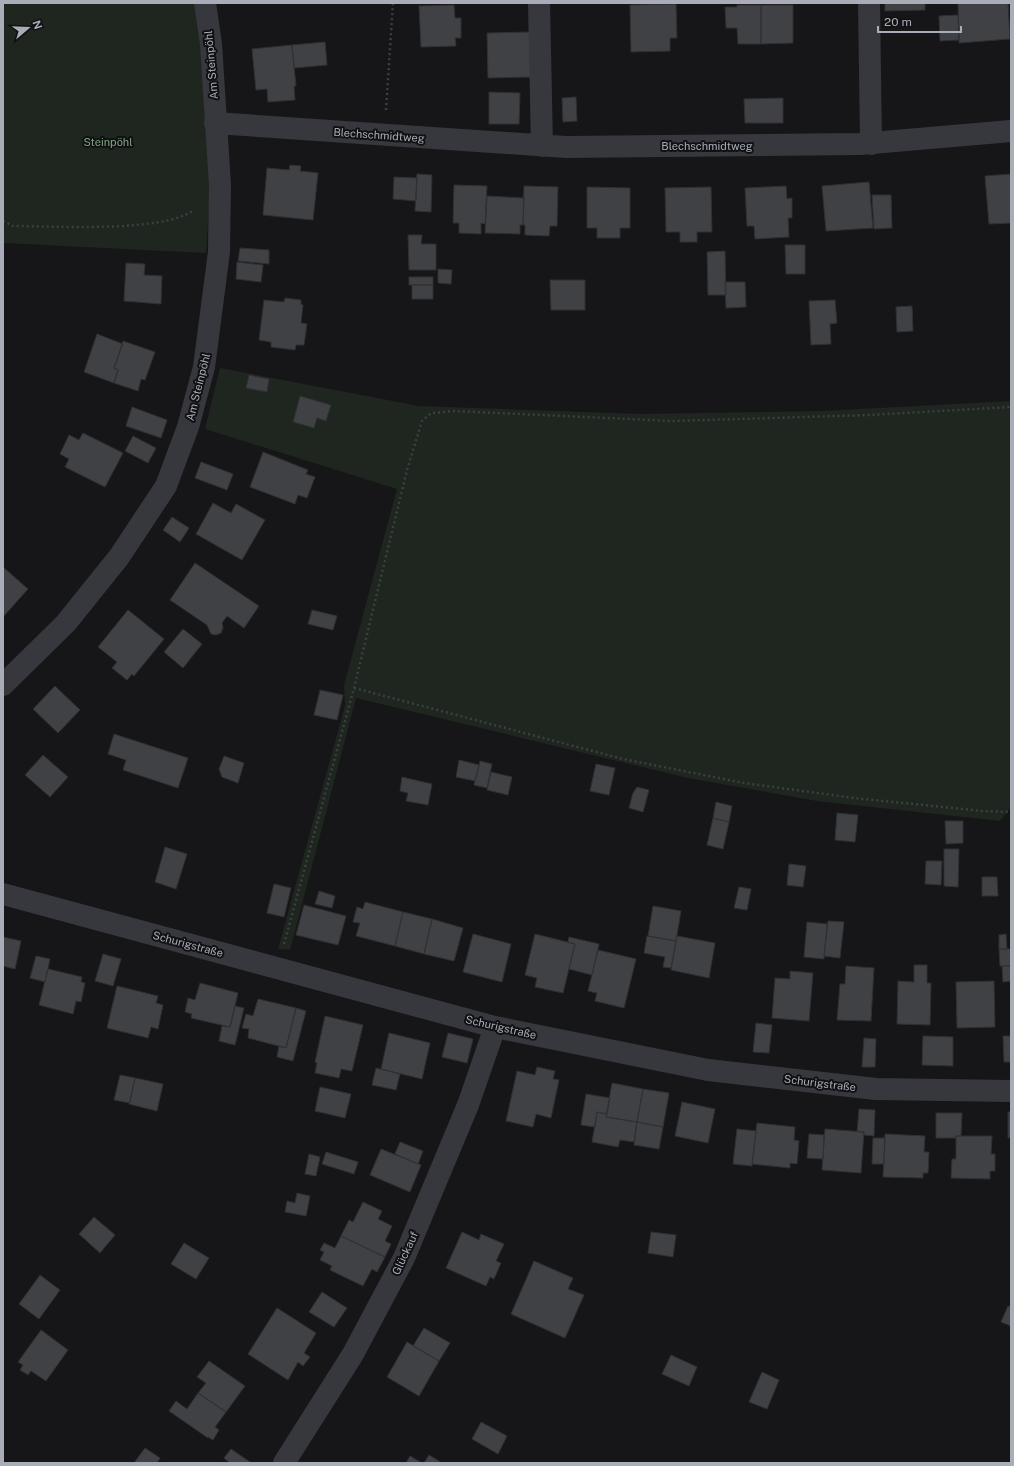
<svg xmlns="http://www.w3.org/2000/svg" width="1014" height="1466" font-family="'Public Sans',sans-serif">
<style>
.green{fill:#1e261f}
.building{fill:#404145;stroke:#303034}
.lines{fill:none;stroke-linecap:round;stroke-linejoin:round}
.path{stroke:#3d3f44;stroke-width:2.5;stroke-dasharray:2 3;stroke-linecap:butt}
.minor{stroke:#37383d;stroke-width:22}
.labels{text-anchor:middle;stroke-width:4;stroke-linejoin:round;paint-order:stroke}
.street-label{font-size:11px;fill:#a8adb8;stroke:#111113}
.park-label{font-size:11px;fill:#7fa381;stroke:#111113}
</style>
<rect width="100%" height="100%" fill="#161618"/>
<path class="green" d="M3 3H198L213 150 206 253 3 243Z
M220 368 419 406 640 414 822 411 1011 401V807L1000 821 817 801 688 778 356 698 290 950 278 949 345 706 344 685 397 489 205 429Z"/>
<path class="building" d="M885 3H925V10L885 11Z
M958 3H1008L1010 39 959 43Z
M676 4 677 38H670V51L631 52 630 5Z
M454 5 455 18H461V38H455L456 46 421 47 419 6Z
M737 5H761V44H738L737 28H726L725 7H737Z
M761 5H793V43L761 44Z
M958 15 959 40 940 41 939 16Z
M531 32 532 77 488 78 487 33Z
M325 42 327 65 294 68 292 45Z
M292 45 296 86H294L295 100 268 102 267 89 256 90 252 49Z
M489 92 520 93 519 124H489Z
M576 97 577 121 563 122 562 98Z
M783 98V123H745L744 99Z
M290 165 301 166 300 171 318 173 313 220 263 215 267 168 289 170Z
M417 174 432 175 431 212 415 211Z
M1011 174V223L989 224 985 176Z
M394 177 417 178 416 201 393 199Z
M869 182 873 228 826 231 822 186Z
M454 185 487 186 485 224 481 223V234L459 233V223H453Z
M524 186 558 187 557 226H550L549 236 525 235V225H523Z
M786 186 787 199 792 198V218H788L789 237 755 239 754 226H747L745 188Z
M587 187 630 188V228H620V238H597V228H587Z
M711 187 712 232H697V242H680V232H666L665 188Z
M872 195H891L892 228 874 229Z
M487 196 524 198 523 225H520V234L485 233Z
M408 235H422L421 244H436V270H409Z
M785 245H805V274H786Z
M240 248 269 250V264L238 261Z
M725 251 726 295H708L707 252Z
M237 262 263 265 261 282 236 279Z
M126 263 145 264 144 275 162 276 161 304 124 301Z
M438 269 452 270 451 284 438 283Z
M409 277H433V285H409Z
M550 280H585V310H551Z
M725 282H745L746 307 726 308Z
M412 285H433V299H412Z
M285 298 301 300V304L303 305 301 323 307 324 304 345H296L295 350 271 347V342L259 340 264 300 284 302Z
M835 300 837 323 830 324 831 344 811 345 809 301Z
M912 306 913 331 897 332 896 307Z
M97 334 123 344 114 368 118 370 114 383 84 372Z
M123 341 155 352 145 380 141 379 138 391 114 383 118 370 114 368Z
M249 375 269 379 267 392 246 388Z
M300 396 331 405 326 421 317 418 314 428 293 422Z
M132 407 167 420 161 438 126 426Z
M83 433 123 453 105 487 65 467 69 459 60 454 69 435 79 440Z
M133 436 156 448 148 463 125 451Z
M263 452 308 470 306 474 315 477 307 498 298 495 295 504 250 487Z
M201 462 233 474 227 490 195 478Z
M213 503 231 513 236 504 265 520 242 560 196 534Z
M172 517 189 528 180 542 163 530Z
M195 563 259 606 244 628 227 616 222 623 223 628 221 633 216 635 211 634 207 625 170 600Z
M3 567 28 589 3 617Z
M128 610 164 639 134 676 132 674 127 680 112 668 117 662 98 647Z
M312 610 337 616 333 630 308 624Z
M183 629 202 644 183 668 164 652Z
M55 686 80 710 58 733 33 709Z
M320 690 343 695 337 720 314 715Z
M114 734 188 758 178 788 123 770 126 760 108 754Z
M43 755 68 777 50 797 25 775Z
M224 756 244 763 238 783 222 777 219 769Z
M459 760 479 765 475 781 456 777Z
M480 761 492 764 487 788 474 785Z
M596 764 615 768 609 795 590 791Z
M491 772 512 777 508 795 487 790Z
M402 777 432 784 428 805 406 801 408 793 400 791Z
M637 787 649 790 643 812 629 808 633 793Z
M716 802 732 806 729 822 713 818Z
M837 813 858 815 855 842 835 840Z
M713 818 729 822 723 849 707 845Z
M945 821H963V843L946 844Z
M165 847 187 854 176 889 155 882Z
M944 849H959L958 887 944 886Z
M926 861H942L941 885 925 884Z
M789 864 806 866 803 887 787 885Z
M982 877H997L998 896H982Z
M274 884 291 888 284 917 267 913Z
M739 887 751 889 747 910 734 908Z
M319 891 335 896 332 908 315 904Z
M365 902 403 912 395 946 356 936 360 923 353 922 357 907 363 909Z
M304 905 346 916 338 945 296 935Z
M653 906 681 911 676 941 648 936Z
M403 912 432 919 424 954 395 946Z
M432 919 463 928 454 961 424 954Z
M828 921 844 922 840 958 824 956Z
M807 922 827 924 824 959 804 957Z
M473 934 511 944 502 982 463 972Z
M535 934 575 944 563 993 535 987 537 978 525 975Z
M1006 934 1007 949H999V935Z
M647 936 676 941 671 968 663 967 665 957 644 953Z
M677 936 715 943 709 978 671 970Z
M3 937 21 941 15 969 3 966Z
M569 937 599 944 592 975 569 969 575 944 568 942Z
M999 949H1011V966H1000Z
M598 950 636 959 624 1008 595 1001 597 993 588 991Z
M103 954 121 959 113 986 95 981Z
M36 956 50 959 45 982 30 978Z
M914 965H927V983H931L930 1025 897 1024 898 981 914 982Z
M846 966 874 968 871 1021 837 1020 840 984H845Z
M1002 966H1011V981L1003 982Z
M48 969 82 977 81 982 85 983 81 1002 76 1001 73 1014 39 1005Z
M790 971 813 973 809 1021 772 1018 775 978 790 979Z
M994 981 995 1027 957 1028 956 982Z
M200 983 238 993 230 1027 191 1018 192 1014 185 1012 188 998 195 1000Z
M117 986 158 996 156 1003 163 1005 158 1029 151 1027 148 1038 107 1028Z
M258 999 296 1008 286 1048 248 1038 249 1029 242 1028 246 1014 253 1016Z
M235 1006 244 1008 235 1045 219 1041 222 1026 230 1027Z
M296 1008 306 1011 293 1061 277 1057 279 1046 286 1048Z
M325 1016 363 1025 352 1071 341 1069 339 1078 315 1073 317 1063 315 1062Z
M756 1023 772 1025 769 1053 753 1052Z
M389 1033 430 1043 422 1079 381 1069Z
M448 1033 473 1039 467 1063 442 1057Z
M923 1036 953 1037V1066L922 1065Z
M1003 1036H1011V1062H1004Z
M864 1038 876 1039 875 1067H862Z
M537 1067 555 1071 553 1079 559 1080 551 1118 536 1114 533 1127 506 1121 517 1071 535 1075Z
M376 1068 400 1074 396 1090 372 1085Z
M120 1075 135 1078 130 1103 114 1100Z
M135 1078 163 1084 157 1111 129 1104Z
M612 1083 643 1089 637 1122 606 1117Z
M320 1087 351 1094 345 1118 315 1111Z
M643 1089 669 1093 663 1127 637 1122Z
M586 1094 610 1098 607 1114 597 1112 595 1127 581 1125Z
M682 1102 715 1109 708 1143 675 1136Z
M859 1109 875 1110 874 1136 864 1135V1132H857Z
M597 1112 607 1114 606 1117 637 1122 634 1142 620 1140 618 1147 592 1142Z
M1008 1112H1011V1138H1008Z
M936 1113H962L961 1136H956V1138H936Z
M637 1122 663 1127 659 1149 634 1145Z
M757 1123 795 1127 794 1140 799 1141 797 1164 790 1163V1168L752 1164Z
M737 1129 756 1131 752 1166 733 1164Z
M825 1129 864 1132 861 1173 822 1170Z
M809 1134 824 1135 823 1159 807 1158Z
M885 1134 925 1136 924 1152H929L928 1173H923V1178L883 1177Z
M956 1136H992L991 1154H995V1171H990V1179L951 1178 952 1159H956Z
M873 1138H885L884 1164H872Z
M400 1142 423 1151 418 1164 395 1154Z
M381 1149 421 1165 410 1192 370 1175Z
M326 1152 358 1162 354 1174 322 1164Z
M309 1154 320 1157 316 1176 305 1174Z
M297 1193 310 1196 306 1216 285 1212 287 1201 295 1203Z
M363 1202 382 1211 378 1219 392 1226 385 1241 391 1244 385 1257 341 1236 349 1220 353 1222Z
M94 1217 115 1235 100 1253 79 1234Z
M462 1232 479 1240 481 1234 504 1244 496 1261 501 1263 494 1279 490 1277 486 1286 446 1268Z
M651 1232 676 1235 673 1257 648 1253Z
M341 1236 385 1257 377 1272 372 1269 363 1286 330 1270 332 1266 320 1260 324 1252 320 1250 324 1243 335 1248Z
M184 1243 209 1258 196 1279 171 1264Z
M534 1261 573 1278 568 1289 584 1295 565 1338 511 1314Z
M40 1275 60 1290 39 1319 19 1304Z
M322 1292 347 1308 334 1327 309 1312Z
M1008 1306 1011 1307V1326L1001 1322Z
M277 1308 316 1333 304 1353 310 1357 303 1366 298 1362 288 1380 248 1354Z
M424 1328 450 1343 439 1361 413 1346Z
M41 1330 68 1350 46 1381 31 1371 28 1375 20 1370 23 1365 18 1362Z
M407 1342 439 1361 419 1396 387 1377Z
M671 1355 697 1367 689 1386 662 1374Z
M209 1361 245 1386 226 1412 198 1393 206 1383 197 1377Z
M762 1372 779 1380 767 1409 749 1402Z
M198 1393 226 1412 215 1427 219 1430 213 1440 208 1437V1438L169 1411 176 1401 187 1409Z
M481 1422 507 1436 498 1454 472 1439Z
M145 1448 160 1458 157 1463H134Z
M231 1449 250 1462 249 1463H230L224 1458Z
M429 1455 442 1463H424Z
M410 1456 422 1463H406Z"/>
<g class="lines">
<path class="path" d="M386 110 393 3
M3 221 13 226C54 226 163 233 194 210
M354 688 623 759 744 783 854 798 982 811 1011 812
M284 944 354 688 407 470 422 421 431 413 454 411 672 421 869 415 1011 407"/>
<path class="minor" d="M539 3 542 146
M869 3 871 144
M215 123 566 147 860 144 1011 131
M3 685 66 623 119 557 166 486 188 427 204 367 219 252 220 185 211 44 205 3
M3 894 495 1027 708 1070 876 1089 1011 1091
M284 1463 353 1354 404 1258 468 1105 495 1027"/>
</g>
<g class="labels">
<g class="street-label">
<text transform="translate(211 65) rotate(-95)" y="4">Am Steinpöhl</text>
<text transform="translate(379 135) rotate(4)" y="4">Blechschmidtweg</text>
<text x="707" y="150">Blechschmidtweg</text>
<text transform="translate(198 387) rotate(-76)" y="4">Am Steinpöhl</text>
<text transform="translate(188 944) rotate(15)" y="4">Schurigstraße</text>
<text transform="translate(501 1027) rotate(13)" y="4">Schurigstraße</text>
<text transform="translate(820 1083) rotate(7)" y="4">Schurigstraße</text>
<text transform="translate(405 1253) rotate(-65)" y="4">Glückauf</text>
</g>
<g class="park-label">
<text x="108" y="146">Steinpöhl</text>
</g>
</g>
<rect width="1014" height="1466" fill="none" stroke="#a8adb8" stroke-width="8"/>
<g transform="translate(28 28) rotate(71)" stroke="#111113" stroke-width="3" paint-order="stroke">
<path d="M0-3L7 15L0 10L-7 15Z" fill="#a8adb8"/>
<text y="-6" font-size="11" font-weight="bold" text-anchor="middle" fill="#a8adb8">N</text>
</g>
<path d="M878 26v6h83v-6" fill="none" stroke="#a8adb8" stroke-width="2"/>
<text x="884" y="26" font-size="12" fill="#a8adb8" stroke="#111113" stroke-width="3" paint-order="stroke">20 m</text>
</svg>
